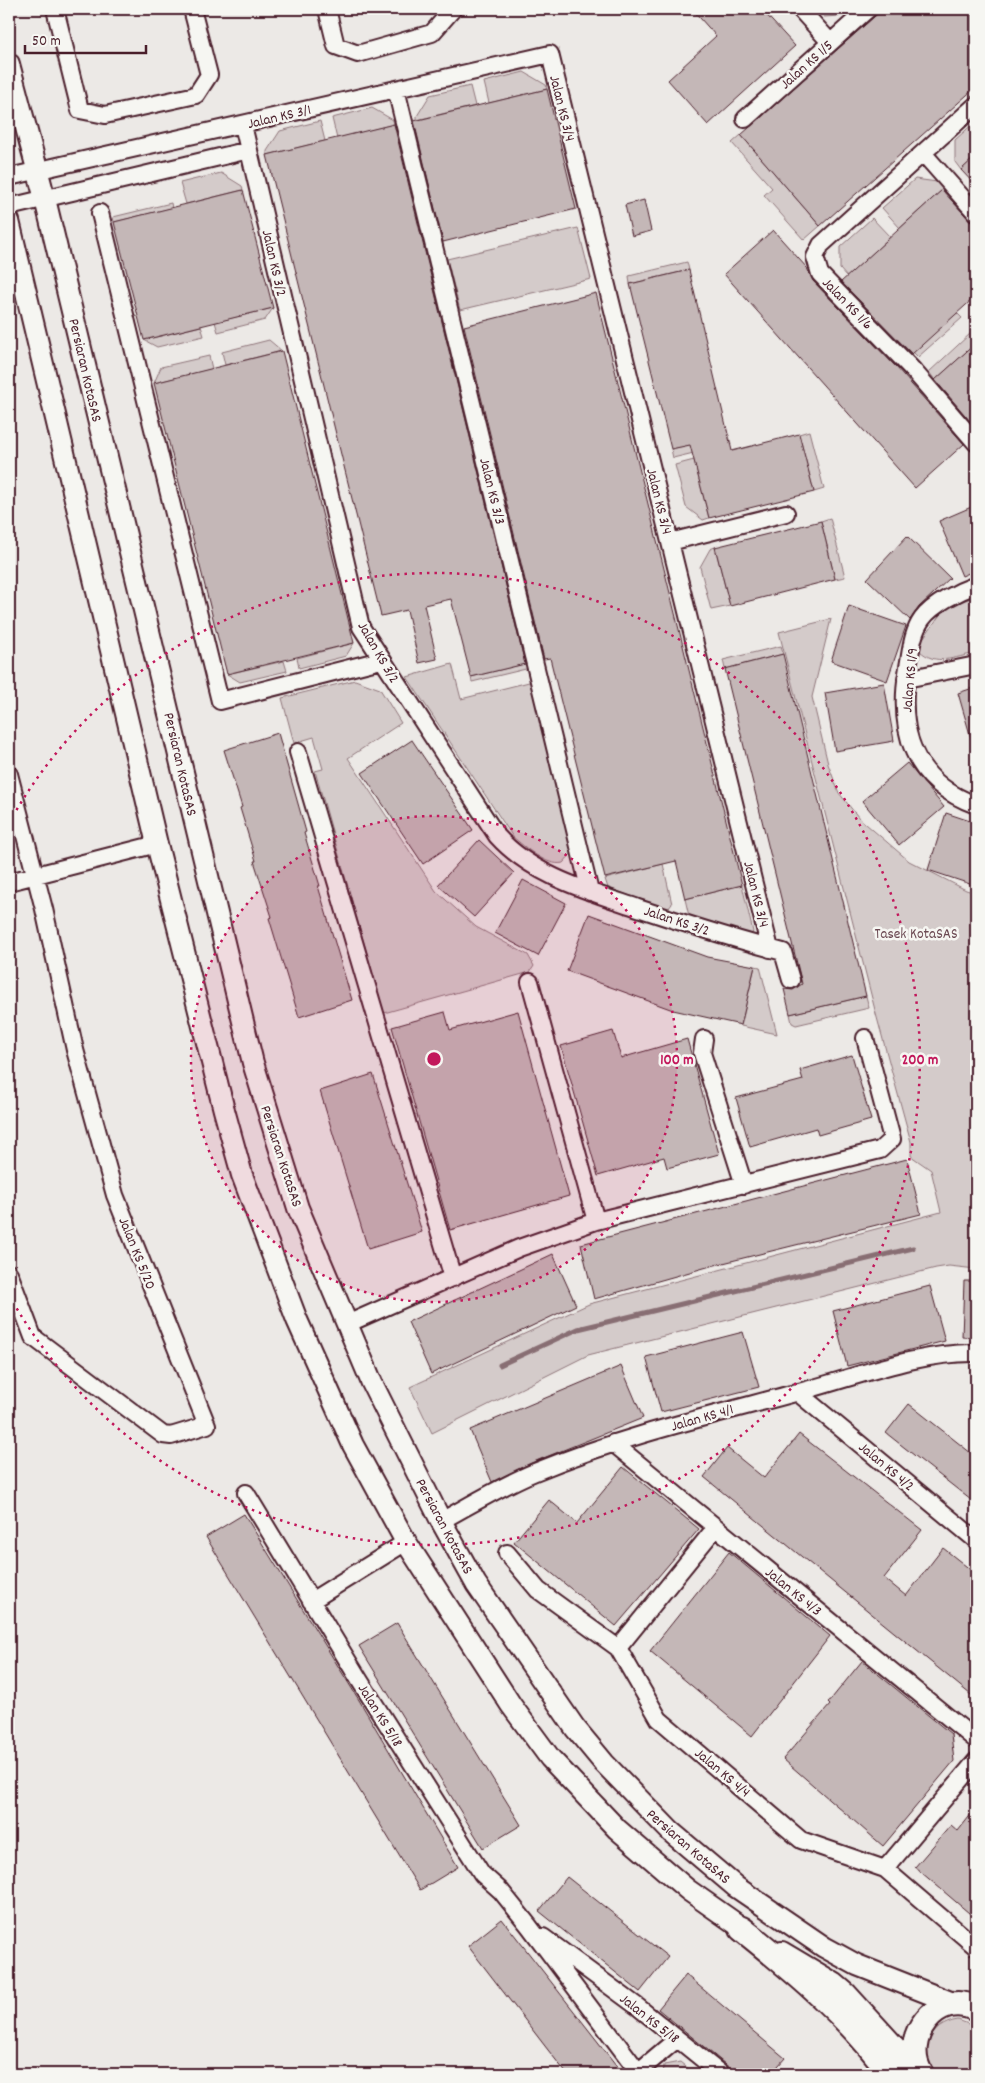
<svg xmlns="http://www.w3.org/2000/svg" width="985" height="2083" font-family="Dekko,sans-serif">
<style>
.green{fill:#d4cbca;stroke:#8f757a}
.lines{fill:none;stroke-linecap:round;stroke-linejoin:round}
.stream{stroke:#886e73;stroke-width:5}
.building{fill:#c4b7b7;stroke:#4a1f2b}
.minor-casing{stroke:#4a1f2b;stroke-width:20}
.tertiary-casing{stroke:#4a1f2b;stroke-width:24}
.secondary-casing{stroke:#4a1f2b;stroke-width:28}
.minor{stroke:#f6f6f2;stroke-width:16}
.tertiary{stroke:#f6f6f2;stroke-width:20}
.secondary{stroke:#f6f6f2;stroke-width:24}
.ring{fill:none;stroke:#c2185b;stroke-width:2.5;stroke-dasharray:2.5 5}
.labels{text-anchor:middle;stroke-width:5;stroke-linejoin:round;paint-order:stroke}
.street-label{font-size:15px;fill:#4a1f2b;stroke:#f6f6f2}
.park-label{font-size:15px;fill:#6c4a53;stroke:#f6f6f2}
.centre{fill:#c2185b;stroke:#f6f6f2;stroke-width:2.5}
.ring-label{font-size:15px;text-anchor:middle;font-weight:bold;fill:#c2185b;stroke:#f6f6f2;stroke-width:5;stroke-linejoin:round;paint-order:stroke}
</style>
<rect width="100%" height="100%" fill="#ece9e6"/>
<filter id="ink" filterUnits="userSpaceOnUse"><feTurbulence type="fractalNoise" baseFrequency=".02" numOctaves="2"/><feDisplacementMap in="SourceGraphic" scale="10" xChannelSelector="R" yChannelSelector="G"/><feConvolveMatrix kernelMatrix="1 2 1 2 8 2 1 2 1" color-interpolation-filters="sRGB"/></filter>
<g filter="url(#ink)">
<path class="green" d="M817 9H848L840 16 824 17Z
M524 72 546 85 547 89 489 103 484 82Z
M470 86 475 106 417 120V116L430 95Z
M372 108 393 120 394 124 337 139 332 118Z
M320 121 325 141 267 155V151L280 131Z
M976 121V156L961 170 955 162V140Z
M741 135 820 226 804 240 764 195 772 188 732 143Z
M221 173 242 186 243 190 186 204 180 183Z
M915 179 937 182 943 189 900 228 882 208Z
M171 203 172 208 114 222 113 217Z
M872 218 890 237 847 277 840 269V247Z
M578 228 591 279 460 310 447 259Z
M687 262 689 270 630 284 629 276Z
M273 308 265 320 218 332 215 322Z
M957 313 962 318 918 357 913 352Z
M201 326 204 336 157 347 144 340Z
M971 333 976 343 935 380 929 372Z
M269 340 282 351 225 365 222 352Z
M209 356 212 369 154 383 161 367Z
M809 431 824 489 814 492 799 434Z
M729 435 731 444 673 458 671 449Z
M694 460 709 518 703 520 686 507 675 465Z
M830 518 845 577 835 579 821 521Z
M715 547 730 606 711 610 700 567 710 549Z
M976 596V653C954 657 936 667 919 650V644L942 612 950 606Z
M831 619 812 697 828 764 839 793 859 818 909 861 966 890 976 893V1269L949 1266 936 1268 588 1355 432 1433 410 1387 589 1304 941 1212 931 1170 911 1156V1142L876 1014 779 632Z
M354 643 346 656 299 668 297 658Z
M781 646 783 654 725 669 723 660Z
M284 661 287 671 240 682 227 674Z
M528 663 530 668 472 682 471 677Z
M452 664 461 699 533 681 572 853 563 863C547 867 525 847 513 837L407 677Z
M355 680 380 689 401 723 348 758 436 891 476 927 528 955 534 966 530 972 384 1013 315 771 323 769 314 737 294 743 282 698Z
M663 864 672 904 668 909 608 888 605 879Z
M742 885 753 932 749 937 689 916 685 899Z
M755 966 760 967 777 1034 741 1026Z
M866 996 869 1008 796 1025 792 1023 790 1014Z
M958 2020 976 2027V2074H938C917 2053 929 2024 958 2020Z
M680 2062 695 2074H663L664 2065Z"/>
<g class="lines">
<path class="stream" d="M500 1365 578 1329 913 1248"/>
</g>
<path class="building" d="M692 9H761L795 46 708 125 668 80 716 36Z
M883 9H976V87L820 226 741 135Z
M547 89 576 209 443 242 414 121Z
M394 124 525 664 471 677 451 599 424 605 437 659 419 663 407 610 381 616 267 155Z
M976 156V186L961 170Z
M243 190 273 308 144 340 114 222Z
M942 190 976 227V296L912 354 841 282Z
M644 200 651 231 632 236 625 205Z
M773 230 807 268 813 281 897 368 964 444 915 488 724 274Z
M689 270 732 451 799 434 814 492 709 518 690 445 671 449 630 284Z
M596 293 742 885 685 899 676 861 605 878 550 658 544 659 464 326Z
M976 343V428L935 380Z
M282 351 354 643 227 674 154 383Z
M976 505V570L962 576 939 521Z
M821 521 835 579 730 606 715 547Z
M907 536 950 578 919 607 910 620 867 579Z
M849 606 906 626 887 681 831 661Z
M783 654 866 996 790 1014 784 989 793 990 802 984 725 669Z
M884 683 894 741 835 751 825 693Z
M976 687V744L973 745 958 693Z
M278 733 306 832 304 833 320 886H318L352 1000 299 1017 269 918 272 917 254 861H256L240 808 242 807 224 750Z
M412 740 473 830 423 864 362 773Z
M907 763 944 807 899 845 862 801Z
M946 813 976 823V886L928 870Z
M479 840 514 873 474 917 438 885Z
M523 880 566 903 538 956 495 933Z
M589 914 707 957 755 966 741 1025 673 1010 567 971Z
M518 1011 569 1196 450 1230 392 1027 445 1012 450 1030Z
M613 1031 621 1058 687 1039 719 1154 667 1168 664 1157 598 1176 561 1046Z
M852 1055 871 1120 818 1135 816 1128 750 1147 736 1098 803 1080 800 1070Z
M373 1074 422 1232 368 1249 320 1091Z
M907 1159 921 1214 711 1266 594 1299 581 1244Z
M553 1254 576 1305 431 1374 408 1322Z
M964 1281H976V1338L962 1337Z
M930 1286 945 1341 847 1366 833 1311Z
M743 1332 759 1387 661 1412 646 1357Z
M621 1366 643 1418 531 1463 492 1482 470 1430Z
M909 1404 976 1457V1504L886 1433Z
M799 1434 922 1530 884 1578 906 1596 943 1548 976 1574V1699L704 1477 727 1448 764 1478Z
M623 1467 699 1529 616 1626 514 1542 549 1500 577 1523Z
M244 1514 359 1700 458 1867 420 1890 206 1537Z
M729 1552 830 1636 752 1736 650 1651Z
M397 1623 521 1825 483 1848 359 1646Z
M862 1661 951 1734 954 1761 883 1846 783 1759 830 1705 828 1703Z
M976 1808V1919L915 1867 951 1825 958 1831Z
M567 1877 668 1957 640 1992 539 1911Z
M502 1919 609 2056 623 2074H567L548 2050 468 1946Z
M686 1975 785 2058 771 2074H737L658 2009Z"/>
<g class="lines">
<g class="minor-casing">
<path id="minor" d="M55 9 80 110 105 115 196 95 209 75 192 9
M327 9 336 46 358 54 432 33 453 9
M800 9 830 42
M396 89 590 892
M976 105 821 245 815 257 820 274 913 370 976 443
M745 119 868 9
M243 125 361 627 497 836C533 876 588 891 638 908 686 924 734 939 783 952L791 980
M923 153 976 213
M9 177 550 54 770 949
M9 207 249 150
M100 213 220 701 381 660
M670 542 786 513
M976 585C959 591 933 604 922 619 912 633 911 651 908 667 897 730 912 782 976 805
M906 679 976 665
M298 752 453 1278
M9 774 44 909 75 1050 115 1195 207 1425 171 1436 163 1435 33 1337 9 1273
M9 882 157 844
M530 982 596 1221
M704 1039 702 1053 744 1185
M347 1324 519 1248 596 1221 880 1150 892 1139 865 1038
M797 1392 976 1540
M613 1443 976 1740
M246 1493 360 1681 482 1874 501 1891 529 1926 640 2074
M441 1521C472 1504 503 1485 535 1472 624 1435 718 1414 810 1389 864 1374 921 1352 976 1353
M507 1553 538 1590 618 1648 659 1719 801 1840 885 1869 976 1947
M311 1601 406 1542
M618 1648 716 1527
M885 1869 976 1761
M543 1937 638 2007 721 2074
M638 2072 677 2039"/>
</g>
<g class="tertiary-casing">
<path id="tertiary" d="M9 64 45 199 253 1063 298 1208 372 1383 441 1521 476 1584 575 1728 604 1763 671 1832 736 1887 824 1947 857 1965 958 2005
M9 221 157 844 224 1110 242 1175 297 1320 353 1445 406 1542 511 1705 550 1758 617 1829 688 1890 755 1937
M782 1952 834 1983 847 1994 920 2074"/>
</g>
<g class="secondary-casing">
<path id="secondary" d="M742 1929C797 1973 850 2017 891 2074
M921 2074C899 2040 937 1988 976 2009"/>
</g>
<use href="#minor" class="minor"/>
<use href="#tertiary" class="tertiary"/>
<use href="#secondary" class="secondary"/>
</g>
</g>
<circle cx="434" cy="1059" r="243" fill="#c2185b" fill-opacity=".12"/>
<g class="ring">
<circle cx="434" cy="1059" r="243"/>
<path d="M9 823A486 486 0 1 1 9 1295"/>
</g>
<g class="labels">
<g class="street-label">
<text transform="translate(806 64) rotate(-42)" y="5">Jalan KS 1/5</text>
<text transform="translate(563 108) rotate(76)" y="5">Jalan KS 3/4</text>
<text transform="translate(279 116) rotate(-13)" y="5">Jalan KS 3/1</text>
<text transform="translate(275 263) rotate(77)" y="5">Jalan KS 3/2</text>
<text transform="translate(848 303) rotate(46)" y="5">Jalan KS 1/6</text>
<text transform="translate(86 370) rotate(77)" y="5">Persiaran KotaSAS</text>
<text transform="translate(493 491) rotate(76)" y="5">Jalan KS 3/3</text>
<text transform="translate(660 501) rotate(76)" y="5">Jalan KS 3/4</text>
<text transform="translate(379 652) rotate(60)" y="5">Jalan KS 3/2</text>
<text transform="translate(909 680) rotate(-85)" y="5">Jalan KS 1/9</text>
<text transform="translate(181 764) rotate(77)" y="5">Persiaran KotaSAS</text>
<text transform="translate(757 894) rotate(76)" y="5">Jalan KS 3/4</text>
<text transform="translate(677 920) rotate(18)" y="5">Jalan KS 3/2</text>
<text transform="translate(282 1156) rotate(72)" y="5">Persiaran KotaSAS</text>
<text transform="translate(138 1253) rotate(68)" y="5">Jalan KS 5/20</text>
<text transform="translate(702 1417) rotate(-16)" y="5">Jalan KS 4/1</text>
<text transform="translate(887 1466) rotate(40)" y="5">Jalan KS 4/2</text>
<text transform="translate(445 1526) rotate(62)" y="5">Persiaran KotaSAS</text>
<text transform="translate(794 1591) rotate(39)" y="5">Jalan KS 4/3</text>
<text transform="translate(381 1715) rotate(58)" y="5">Jalan KS 5/18</text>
<text transform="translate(723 1772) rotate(40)" y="5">Jalan KS 4/4</text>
<text transform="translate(689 1846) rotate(41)" y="5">Persiaran KotaSAS</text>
<text transform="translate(650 2018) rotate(38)" y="5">Jalan KS 5/18</text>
</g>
<g class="park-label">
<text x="916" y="938">Tasek KotaSAS</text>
</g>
</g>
<circle cx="434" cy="1059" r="8" class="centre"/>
<g class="ring-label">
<text x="677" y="1064">100 m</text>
<text x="920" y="1064">200 m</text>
</g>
<rect width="985" height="2083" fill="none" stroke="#f6f6f2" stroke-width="30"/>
<rect x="15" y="15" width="955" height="2053" fill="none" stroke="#4a1f2b" stroke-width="2" filter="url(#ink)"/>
<path d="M25 45v8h121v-8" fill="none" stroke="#4a1f2b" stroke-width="2.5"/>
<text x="32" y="45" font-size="15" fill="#4a1f2b" stroke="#f6f6f2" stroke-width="4" paint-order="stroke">50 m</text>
</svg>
